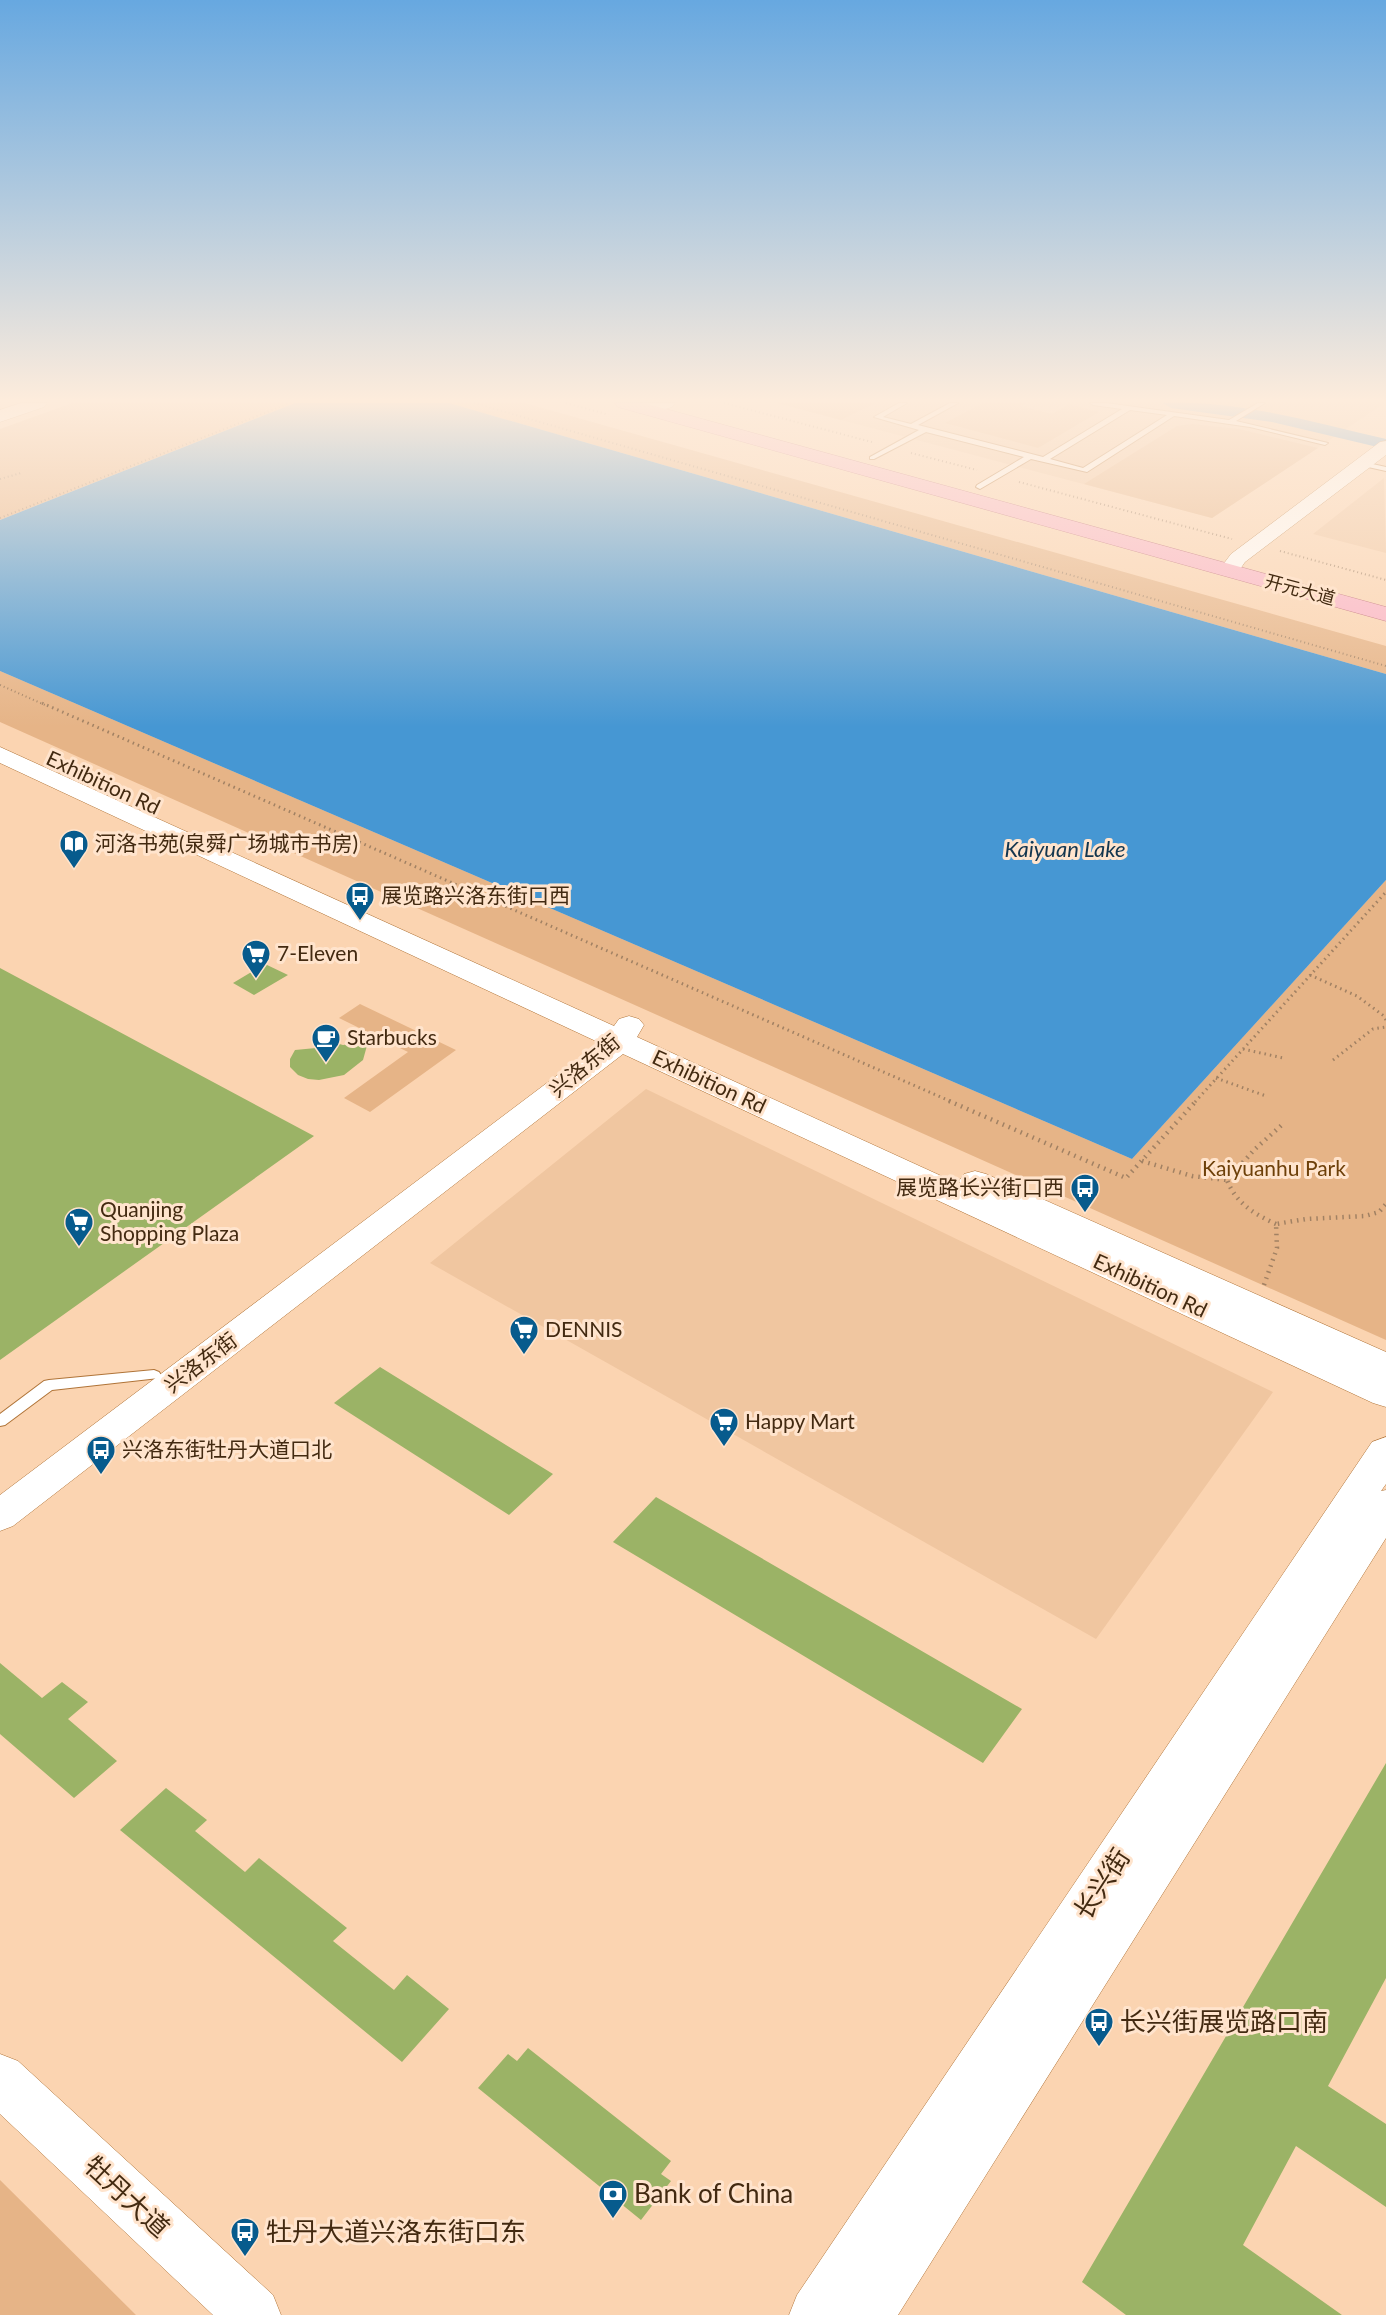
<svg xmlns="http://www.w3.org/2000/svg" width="1386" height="2315" font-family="Lato,'Noto Sans SC',sans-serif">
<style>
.built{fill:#f0c6a0}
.green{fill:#e6b487}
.water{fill:#4697d3}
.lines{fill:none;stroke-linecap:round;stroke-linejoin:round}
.canal{fill:#4697d3;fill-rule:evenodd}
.building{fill:#9bb366}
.service-casing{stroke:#b07438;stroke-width:2}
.tertiary-casing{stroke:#b07438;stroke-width:1}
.secondary-casing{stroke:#b07438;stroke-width:1}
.primary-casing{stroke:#b7616e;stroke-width:1}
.path-far2{stroke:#a18163;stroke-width:2;stroke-dasharray:1 3;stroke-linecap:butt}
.path-far1{stroke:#a18163;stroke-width:3;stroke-dasharray:1.5 4;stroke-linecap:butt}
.path{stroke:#a18163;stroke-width:4.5;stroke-dasharray:1.5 5;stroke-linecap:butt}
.service{fill:#fff;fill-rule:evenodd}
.tertiary{fill:#fff;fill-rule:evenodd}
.secondary{fill:#fff;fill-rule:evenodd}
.primary{fill:#fab2c6;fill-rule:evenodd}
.labels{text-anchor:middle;stroke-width:6;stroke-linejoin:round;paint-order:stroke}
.far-street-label{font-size:18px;fill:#432a11;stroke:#ffe4cd}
.street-label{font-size:21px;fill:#432a11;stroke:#ffe4cd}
.poi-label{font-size:21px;fill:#432a11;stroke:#ffe4cd;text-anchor:start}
.park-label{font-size:21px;fill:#6e4009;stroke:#ffe4cd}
.water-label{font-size:22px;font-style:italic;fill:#13364f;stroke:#ffe4cd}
.near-street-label{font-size:26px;fill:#432a11;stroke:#ffe4cd}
.near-poi-label{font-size:26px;fill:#432a11;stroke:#ffe4cd;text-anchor:start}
</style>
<rect width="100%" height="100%" fill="#fbd4b1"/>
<path class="built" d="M777 403H1385L1212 518Z
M1384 478 1386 553 1313 534Z
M646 1089 1273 1392 1096 1639 430 1263Z"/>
<path class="green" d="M72 403H295L0 520V429Z
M449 403H525L1386 646V674Z
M777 403H875L841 420Z
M983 403H1026L1021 406 1052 414 1069 404 1099 412 1038 448 945 423Z
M1192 424 1239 429 1318 448 1212 518 1084 484 1177 426Z
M0 671 1132 1159 1386 880V1340L0 722Z
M360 1004 456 1050 370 1112 344 1098 408 1052 339 1018Z
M0 2180 136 2315H0Z"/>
<path class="water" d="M295 403H449L1386 674V880L1132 1159 0 671V520Z"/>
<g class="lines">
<path class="canal" d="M1163 403C1239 400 1313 422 1386 439V449L1272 422 1171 408Z"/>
</g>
<path class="building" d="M265 964 288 975 254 995 233 983Z
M0 968 314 1136 0 1360Z
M332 1042 343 1045 368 1042 363 1060 344 1075 319 1080 308 1079 298 1075 290 1067V1059L295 1050 316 1048Z
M380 1367 553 1474 509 1515 334 1403Z
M656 1497 1022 1709 983 1763 613 1542Z
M0 1663 42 1698 62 1682 88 1702 68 1719 117 1761 74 1798 0 1734Z
M1386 1763V1978L1328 2086 1386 2124V2207L1296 2146 1243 2245 1342 2315H1126L1082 2282Z
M166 1788 207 1820 195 1831 245 1872 259 1858 347 1928 333 1941 394 1990 407 1975 449 2009 402 2062 120 1830Z
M528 2048 671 2161 661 2174 671 2181 641 2220 478 2088 508 2054 517 2061Z"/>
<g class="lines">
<g class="service-casing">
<path id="service" d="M899 403H907L883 417 911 424 950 403H958L918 425 1043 457 1122 409 1093 405 1090 403H1106L1229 420 1258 403H1265L1236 421 1328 443 1325 445 1250 427 1174 416 1087 472 1031 459 980 489 976 487 977 485 1024 457 926 432 874 459H870V457L919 430 874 417ZM1130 410 1167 415 1083 468 1050 459Z
M1359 461 1386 467V471L1359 465Z
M154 1370 159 1372 161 1375 159 1378 52 1390 5 1425 0 1426V1414L44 1381 49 1380Z"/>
</g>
<g class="tertiary-casing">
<path id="tertiary" d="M642 403H675L672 407C661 410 647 415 636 412L633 408 636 404Z
M1386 441V455L1245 562C1238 572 1235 578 1222 574L1219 570 1231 554 1380 442Z
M0 747 614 1026 619 1019 629 1016 639 1019 644 1025 637 1037 961 1185 959 1181 964 1174 975 1171 986 1174 1386 1352V1407L1373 1403 623 1054 13 1526 0 1531V1495L600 1043 0 763Z"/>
</g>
<g class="secondary-casing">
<path id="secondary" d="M21 403H47L44 407 0 422V410Z
M1386 1437V1484L1381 1491 1386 1490V1538L898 2315H789L797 2295 1372 1442Z
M0 2054 18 2061 273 2295 281 2315H213L0 2114Z"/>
</g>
<g class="primary-casing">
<path id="primary" d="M615 403H644L1386 607V621L618 407Z"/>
</g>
<path class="path-far2" d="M474 403 1386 666
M566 403 606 414
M724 403 872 442
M911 453 977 470
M0 479 21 473
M1019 482 1232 539
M0 518 290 403
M1280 551 1386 580
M0 685 45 705"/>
<path class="path-far1" d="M42 703 952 1102
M1310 975 1357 996 1384 1016 1386 1020
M1243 1049 1283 1058
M1333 1060 1373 1029 1386 1027
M1216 1078 1266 1096
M1195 1102 1386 892"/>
<path class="path" d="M949 1101 1126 1178 1196 1101
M1142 1161 1192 1176 1227 1180
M1276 1224C1254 1214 1236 1203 1227 1180L1255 1149 1284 1123
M1264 1285 1277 1248 1276 1224 1306 1219 1365 1216 1379 1212 1386 1204"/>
<use href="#service" class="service"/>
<use href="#tertiary" class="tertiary"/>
<use href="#secondary" class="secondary"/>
<use href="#primary" class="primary"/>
</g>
<linearGradient id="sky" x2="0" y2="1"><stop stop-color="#67a8e0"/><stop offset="0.55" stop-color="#fdecdc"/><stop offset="1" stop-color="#fdecdc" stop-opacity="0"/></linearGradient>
<rect width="1386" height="727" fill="url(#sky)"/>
<defs>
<g id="library-pin" transform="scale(1.5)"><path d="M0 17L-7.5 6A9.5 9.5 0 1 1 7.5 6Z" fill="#075b8d" stroke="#ffe4cd"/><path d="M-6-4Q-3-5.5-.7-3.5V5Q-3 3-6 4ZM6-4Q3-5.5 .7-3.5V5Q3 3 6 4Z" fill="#fff"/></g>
<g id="bus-pin" transform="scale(1.5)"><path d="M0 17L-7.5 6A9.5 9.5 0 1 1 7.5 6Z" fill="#075b8d" stroke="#ffe4cd"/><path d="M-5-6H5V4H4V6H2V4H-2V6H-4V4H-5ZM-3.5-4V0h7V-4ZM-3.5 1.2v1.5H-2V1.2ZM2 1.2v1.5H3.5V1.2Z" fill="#fff"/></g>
<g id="supermarket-pin" transform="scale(1.5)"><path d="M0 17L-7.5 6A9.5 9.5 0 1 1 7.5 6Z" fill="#075b8d" stroke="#ffe4cd"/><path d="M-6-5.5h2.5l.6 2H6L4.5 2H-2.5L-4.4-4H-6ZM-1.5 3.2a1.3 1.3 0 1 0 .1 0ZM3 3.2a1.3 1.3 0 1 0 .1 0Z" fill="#fff"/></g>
<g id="cafe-pin" transform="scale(1.5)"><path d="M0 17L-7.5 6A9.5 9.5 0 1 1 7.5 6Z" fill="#075b8d" stroke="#ffe4cd"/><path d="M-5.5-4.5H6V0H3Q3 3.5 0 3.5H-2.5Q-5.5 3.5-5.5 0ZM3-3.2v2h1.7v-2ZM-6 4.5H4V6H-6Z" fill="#fff"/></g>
<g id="bank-pin" transform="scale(1.5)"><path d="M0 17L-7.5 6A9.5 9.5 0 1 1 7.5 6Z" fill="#075b8d" stroke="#ffe4cd"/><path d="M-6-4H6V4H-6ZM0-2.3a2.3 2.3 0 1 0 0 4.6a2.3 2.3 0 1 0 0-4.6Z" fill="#fff"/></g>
</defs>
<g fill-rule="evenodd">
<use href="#library-pin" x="74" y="844"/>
<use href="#bus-pin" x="360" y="896"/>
<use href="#supermarket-pin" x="256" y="954"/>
<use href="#cafe-pin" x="326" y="1038"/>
<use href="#bus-pin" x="1085" y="1188"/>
<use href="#supermarket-pin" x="79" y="1222"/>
<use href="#supermarket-pin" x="524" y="1330"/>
<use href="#supermarket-pin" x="724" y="1422"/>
<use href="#bus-pin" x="101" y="1450"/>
<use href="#bus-pin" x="1099" y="2022"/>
<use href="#bank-pin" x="613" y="2194"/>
<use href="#bus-pin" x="245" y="2232"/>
</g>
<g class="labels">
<g class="far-street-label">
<text transform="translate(1300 590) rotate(15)" y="6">开元大道</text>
</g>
<g class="street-label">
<text transform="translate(103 783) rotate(25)" y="7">Exhibition Rd</text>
<text transform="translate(585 1066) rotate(-40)" y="7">兴洛东街</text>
<text transform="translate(709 1082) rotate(25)" y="7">Exhibition Rd</text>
<text transform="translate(1150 1286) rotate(25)" y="7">Exhibition Rd</text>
<text transform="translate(201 1363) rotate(-37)" y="7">兴洛东街</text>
</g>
<g class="poi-label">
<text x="95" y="851">河洛书苑(泉舜广场城市书房)</text>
<text x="381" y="903">展览路兴洛东街口西</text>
<text x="277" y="961">7-Eleven</text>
<text x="347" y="1045">Starbucks</text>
<text x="1064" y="1195" text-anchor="end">展览路长兴街口西</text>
<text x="100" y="1217">Quanjing<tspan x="100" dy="24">Shopping Plaza</tspan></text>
<text x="545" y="1337">DENNIS</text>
<text x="745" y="1429">Happy Mart</text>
<text x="122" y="1457">兴洛东街牡丹大道口北</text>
</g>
<g class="park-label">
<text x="1274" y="1176">Kaiyuanhu Park</text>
</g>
<g class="water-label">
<text x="1065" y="857">Kaiyuan Lake</text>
</g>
<g class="near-street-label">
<text transform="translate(1102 1884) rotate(-57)" y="9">长兴街</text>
<text transform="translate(127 2197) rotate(43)" y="9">牡丹大道</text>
</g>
<g class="near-poi-label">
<text x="1120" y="2031">长兴街展览路口南</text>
<text x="634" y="2203">Bank of China</text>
<text x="266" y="2241">牡丹大道兴洛东街口东</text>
</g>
</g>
</svg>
